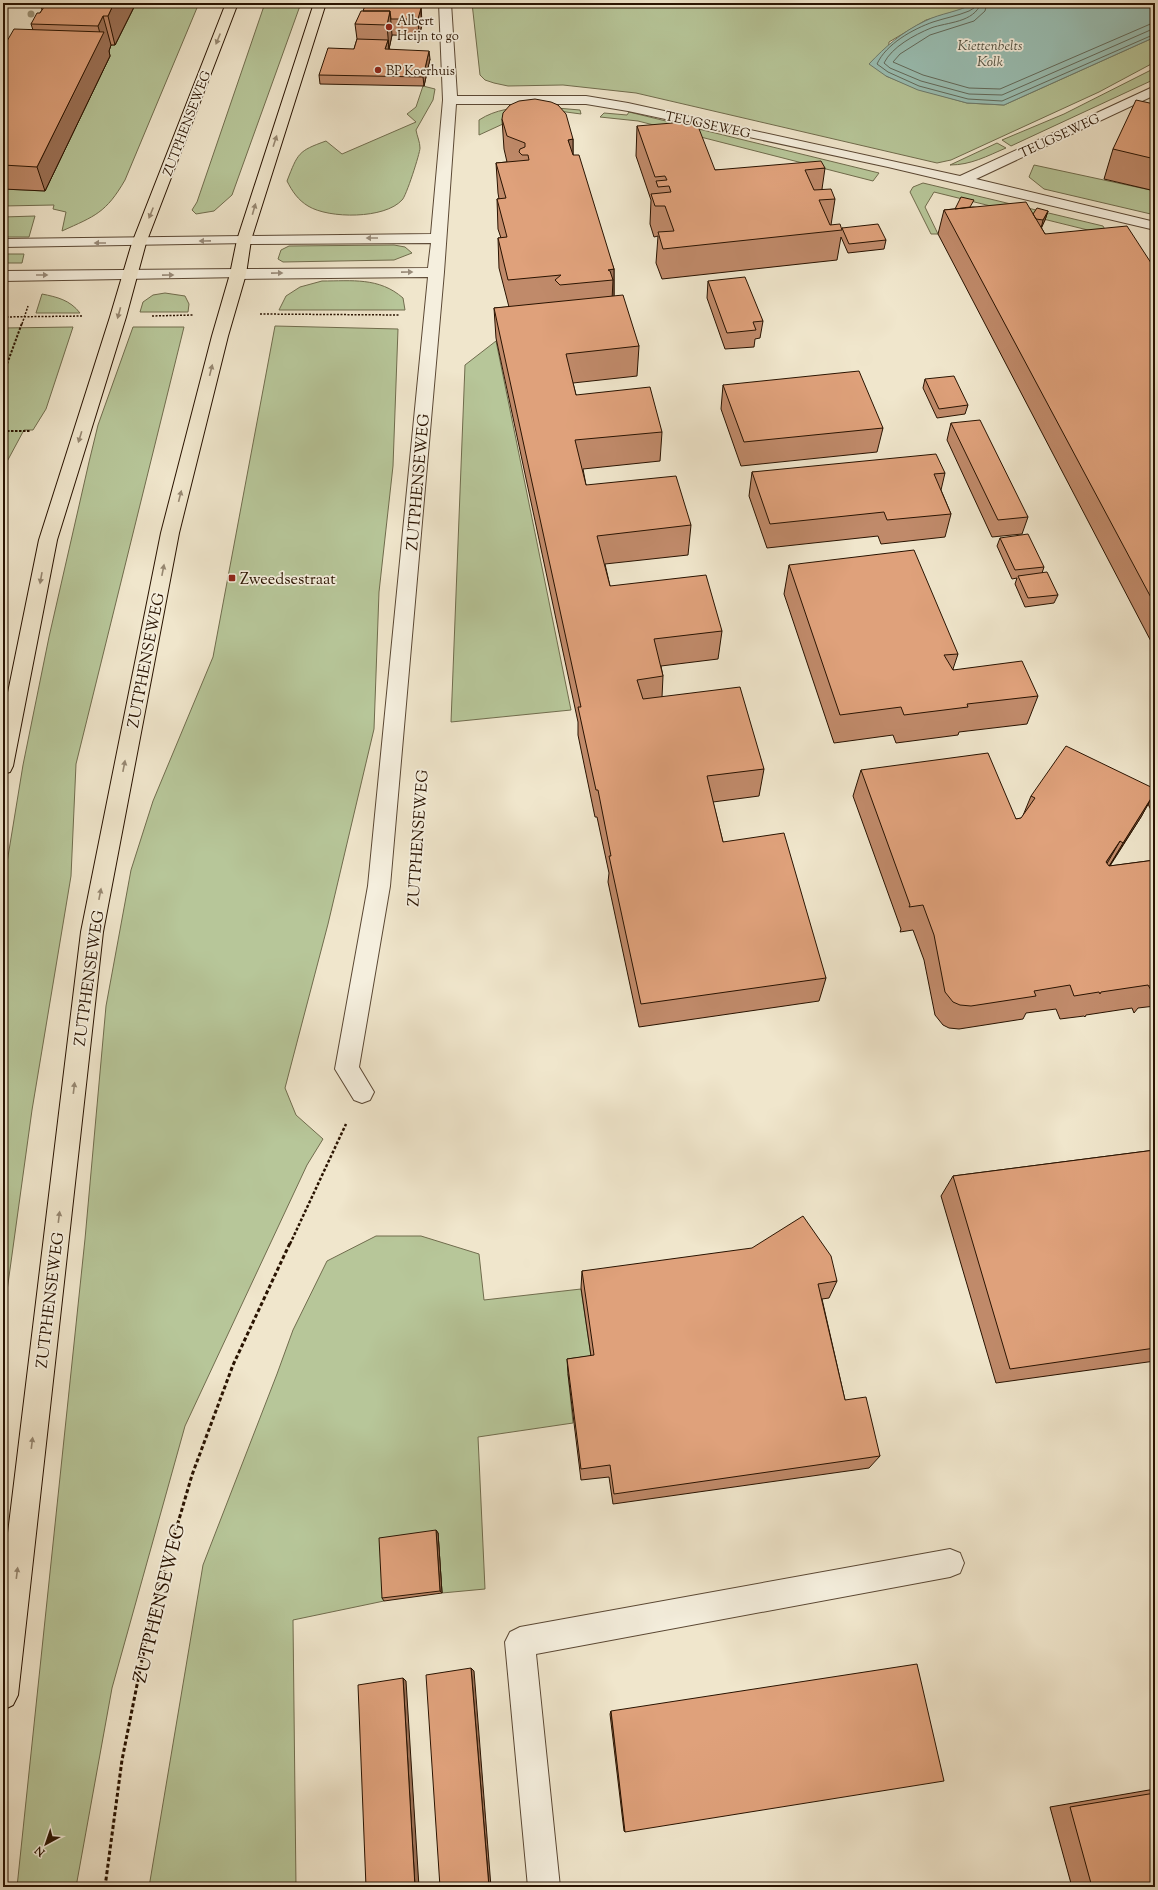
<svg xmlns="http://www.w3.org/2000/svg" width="1158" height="1890" font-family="'Sorts Mill Goudy',serif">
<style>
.green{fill:#b7c699;stroke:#706c4d}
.water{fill:#9ac0b5;stroke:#6d7b6d}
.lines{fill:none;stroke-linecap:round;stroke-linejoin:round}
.shore{stroke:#626a5b;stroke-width:1}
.service-casing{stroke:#5b4834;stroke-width:2}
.minor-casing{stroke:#5b4834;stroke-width:2}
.tertiary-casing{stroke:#5b4834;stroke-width:2}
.primary-casing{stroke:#291301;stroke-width:2}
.path-far3{stroke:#291301;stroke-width:1.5;stroke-dasharray:2 1.5;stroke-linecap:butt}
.path-far2{stroke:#291301;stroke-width:2;stroke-dasharray:2.5 1.5;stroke-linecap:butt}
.path-far1{stroke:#291301;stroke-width:2.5;stroke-dasharray:3 2;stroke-linecap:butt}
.path{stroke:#291301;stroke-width:3;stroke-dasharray:4 2.5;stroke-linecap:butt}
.service{fill:#f5efde;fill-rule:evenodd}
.minor{fill:#f5efde;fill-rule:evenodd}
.tertiary{fill:#f5efde;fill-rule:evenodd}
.primary{fill:#f0e6cc;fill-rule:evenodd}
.tree{fill:#9e957a}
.wall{fill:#c08a6a;stroke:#291301}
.shaded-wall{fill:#9c7156;stroke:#291301}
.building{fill:#dfa17b;stroke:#291301}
.oneway{fill:#968771}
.oneway2{fill:#998c7b}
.poi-dot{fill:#8f2418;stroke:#f5efde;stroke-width:1.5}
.labels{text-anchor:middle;stroke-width:3.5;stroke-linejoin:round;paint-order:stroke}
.far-poi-label{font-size:13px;fill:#291301;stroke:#f5efde;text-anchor:start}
.far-street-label{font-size:13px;fill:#291301;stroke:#f5efde}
.far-water-label{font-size:14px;font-style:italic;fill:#515040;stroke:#f5efde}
.street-label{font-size:16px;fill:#291301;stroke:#f5efde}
.poi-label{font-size:16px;fill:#291301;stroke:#f5efde;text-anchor:start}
.near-street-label{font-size:19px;fill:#291301;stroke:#f5efde}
</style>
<rect width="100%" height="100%" fill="#f0e6cc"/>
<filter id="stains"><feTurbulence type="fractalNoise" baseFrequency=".005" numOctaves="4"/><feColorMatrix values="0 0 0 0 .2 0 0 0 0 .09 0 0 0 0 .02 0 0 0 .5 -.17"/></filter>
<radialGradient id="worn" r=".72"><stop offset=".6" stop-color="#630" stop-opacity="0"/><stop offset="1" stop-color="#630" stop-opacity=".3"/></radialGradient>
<path class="green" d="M136 3H199L125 180C106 213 95 216 62 231L66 212 53 209 54 205 3 206V189L45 191 110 56H106L111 45H115Z
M265 3H301L232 195 214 211 196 214 192 210 197 202Z
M472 3H974L964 9 926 20 889 42 886 76 918 89 967 103 1004 105 1155 37V62L1099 92 951 160 937 163 636 93 563 85 508 86 494 83 485 80 480 75Z
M1155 68V79L1011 146 1002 140 1064 114Z
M423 86 435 89 433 100 416 130C417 136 420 142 420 148 420 153 406 197 402 200 385 219 329 219 308 206 298 200 292 191 287 181 298 153 298 151 326 141L342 154 416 122 407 114 416 107Z
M533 106 580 110 581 114 551 110 529 112 479 135V120C496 109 513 108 533 106Z
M629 112 879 173 873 181 638 121 600 117 604 113 627 115Z
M997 143 1006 148C987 156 971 165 950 165Z
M1034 165 1155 191V215L1044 189 1029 177Z
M923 183 1103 226 1108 235 934 192 925 207 938 234H931L910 192 913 187Z
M35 216 29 237H3V217Z
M394 245 405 247 412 253 394 260 283 262 278 259 281 250 289 246Z
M3 254H24L22 263H3Z
M322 281C352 281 379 277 403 298L405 310H279L286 296 300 287Z
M165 293 185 296 189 304 188 312H140L143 302 153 295Z
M42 294C57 297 70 300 80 313H36Z
M275 326 398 329 393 466 379 592 374 729 328 924 285 1088 296 1115 323 1139 307 1165 185 1426 112 1688 76 1887H17L85 1239 106 1006 131 870 153 801 213 657Z
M73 327 46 409 33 430H24L3 469V328Z
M133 327H184L76 764 71 876 32 1110 3 1320V887L23 765 49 637 89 462 98 425Z
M496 341 571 710 451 722 465 365Z
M376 1236H421L479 1254 484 1300 581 1289 593 1370 568 1374 573 1423 478 1437 485 1589 442 1593 438 1533 384 1601 293 1620 296 1887H149L203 1565 277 1374 293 1330 327 1261Z"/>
<path class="water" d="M974 3H1155V37L1004 105 967 103 918 90 886 76 869 64C886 46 902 32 925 21 941 13 959 12 974 3Z"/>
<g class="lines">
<path class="shore" d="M976 3 974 8 969 11C957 16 945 18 933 22 913 29 886 44 877 64L888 72 919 86 968 99 1002 101 1155 34
M981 3C974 23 947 22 931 28 914 35 892 47 884 63L890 68 921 81 969 94 1002 95 1155 28
M987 3 985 11 974 21 930 35 900 54 893 62 923 75 969 88 1000 89 1155 22"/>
<g class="service-casing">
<path id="service" d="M950 1549 960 1553 964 1563 960 1573 950 1577 536 1654 560 1887H528L505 1642 510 1632 520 1627Z"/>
</g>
<g class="minor-casing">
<path id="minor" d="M439 3H451L457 96H586L628 103 960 176 1155 86V95L976 179 1155 222V230L888 167 628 111 586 104H456L444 272 390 886 359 1067 374 1092 370 1100 362 1103 354 1100 335 1069 368 886 428 277 238 279 233 277 230 274 233 271 238 269 428 268 431 243 244 244 239 243 237 240 239 237 244 236 431 234 443 100Z"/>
</g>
<g class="tertiary-casing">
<path id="tertiary" d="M244 236 249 237 251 240 249 243 3 247V239Z
M238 269 243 271 246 274 243 277 3 281V271Z"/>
</g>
<g class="primary-casing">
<path id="primary" d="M226 3H238L146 243 126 317 57 540 13 766 10 772 3 774V717L39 540 110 317 132 243Z
M314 3H326L251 240 246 274 228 336 179 533 103 932 18 1695 13 1705 3 1710V1574L81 932 161 533 212 336 230 274 237 240Z"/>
</g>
<path class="path-far3" d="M260 314 399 315
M152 316 193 315
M3 317 83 316
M22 324 28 306"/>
<path class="path-far2" d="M3 375 22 323
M3 431H30"/>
<path class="path-far1" d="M290 1244 346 1124"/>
<path class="path" d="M105 1887 122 1760 151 1615 192 1475 233 1365 290 1243"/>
<use href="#service" class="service"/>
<use href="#minor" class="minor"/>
<use href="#tertiary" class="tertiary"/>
<use href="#primary" class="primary"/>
</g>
<circle class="tree" cx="31" cy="14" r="3.5"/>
<path class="wall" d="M136 3 115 45H111L109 51 110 56 45 191 3 189V48L33 30 31 24 40 13 42 10 41 6Z
M421 3 422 25 419 36 392 35 389 49 430 59 424 86 320 84 319 75 354 49 357 39 355 24 363 11Z
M1155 103V191L1104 179 1113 149Z
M502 119 573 139V155L614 269V296L639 346 637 376 573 383 576 395 662 432 660 461 583 469 586 485 691 525 688 555 605 564 610 586 722 631 718 659 661 666 663 676 662 697 764 769 759 796 713 802 723 842 826 978 819 1001 639 1027 608 882 609 873 597 817H595L578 735V722L496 338 494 308 509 307 499 268 498 238H501L498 229 497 199H499L498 193 496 163 507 162 504 149Z
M637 126 715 170 825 168 822 189 835 199 831 225 842 229V228L886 240 884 249 848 253 841 237 837 260 662 279 656 263 658 236 654 237 650 224 651 200 636 156Z
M973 207 1033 214 1048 211 1045 220 1041 227 1045 234 1155 269V649L938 234 944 210Z
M708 281 763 321 760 338 755 339 754 347 725 349 707 298Z
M925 379 968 405 965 414 937 418 923 388Z
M723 385 883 428 877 452 741 466 721 409Z
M951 423 1028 517 1022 534 992 537 947 440Z
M752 472 945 473 941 490 951 514 945 537 881 544 878 536 767 548 749 496Z
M1000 538 1044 567 1042 573 1058 595 1054 603 1025 607 1015 584 1017 578 1012 579 997 546Z
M789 565 958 654 953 669V670L1038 696 1027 724 959 732 958 735 896 743 893 735 834 743 784 594Z
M861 770 1016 819 1022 818 1031 796 1155 789V814H1153L1148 804 1141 817 1110 866 1155 860V1006L1138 1008 1134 1013 1132 1008 1086 1015 1085 1017 1084 1016 1060 1019 1056 1009 1026 1013 1023 1019 959 1029 949 1028 943 1025 935 1015 924 960 913 930 900 932 901 929 853 796Z
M1155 1150V1361L996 1383 941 1196 953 1176Z
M582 1271 837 1281 829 1298 822 1299 845 1400 880 1456 869 1468 613 1504 609 1477 581 1480 568 1374 567 1359 591 1356 581 1288Z
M436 1530 438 1533 442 1593 384 1601 382 1598Z
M611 1711 625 1832 624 1831 610 1714Z
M1155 1789V1887H1072L1050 1807Z"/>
<path class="shaded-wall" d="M114 3H136L115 45 108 16Z
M420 3 422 25 419 36 418 19Z
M390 11 392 35 389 49 387 25Z
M103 16 111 45 109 51 110 56 45 191 37 167 101 37 98 26Z
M388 40 389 49 386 58 385 49Z
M429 51 430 59 424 86 423 77Z
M573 139V169L568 140Z
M1048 211 1045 220 1041 229 1043 220Z
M614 269V300H612L613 280 608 270Z
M1155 792 1141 817 1108 868 1123 843Z
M1120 841 1105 867 1106 862Z
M436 1530 438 1533 442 1593 440 1591Z
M471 1668 474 1671 491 1887H489Z
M403 1678 406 1681 419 1887H415Z"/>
<path class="building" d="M43 3H114L108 16H103L98 26 31 24 37 13H40L44 7 41 6Z
M366 3H420L421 8 418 19H391L390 11H363Z
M361 11H390L387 25 355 24Z
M14 29 104 32 37 167 3 165V48Z
M357 39 388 40 385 49 429 51 423 77 319 75 328 48 354 49Z
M535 99 551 102 558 105 566 114 573 139 568 140 573 155H579L614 269 608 270 610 271 613 280 560 285 555 280 561 275 508 280 498 238 507 237 497 199 506 198 496 163 529 160 528 155H522L519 152 520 149 525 147V143L507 136 502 119 503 113 510 105 519 101Z
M1136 100 1154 104 1155 103V159L1113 149Z
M696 121 715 170 821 161 825 168 805 170 814 190 831 189 835 199 819 200 830 225 840 224 842 230 663 249 658 232 674 231 665 206H655L651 194 671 192 669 186 658 187 656 181 667 180 665 176 655 177 637 126Z
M961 197 974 200 970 207 955 209Z
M1026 202 1045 234 1127 226 1155 269V605L944 210Z
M1037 208 1048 211 1043 220 1036 219 1033 214Z
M878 224 886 240 849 244 842 228Z
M745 277 763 321 753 322 756 330 727 333 708 281Z
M623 295 639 346 566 354 576 395 650 387 662 432 575 440 586 485 676 476 691 525 597 536 610 586 706 575 722 631 654 639 663 676 637 680 643 699 740 687 764 769 707 776 723 842 784 833 826 978 641 1004 609 856H611L598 790H596L578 707H581L494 308Z
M859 371 883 428 744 442 723 385Z
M954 376 968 405 939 409 925 379Z
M980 420 1028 517 998 520 951 423Z
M936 454 945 473 934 474 951 514 887 520 884 512 770 524 752 472Z
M1028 534 1044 567 1015 570 1000 538Z
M914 550 958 654 944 655 953 670 1022 661 1038 696 967 704 968 707 904 715 901 707 840 715 789 565Z
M1047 572 1058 595 1028 598 1018 576Z
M1066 746 1155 789V792L1123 843 1120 841 1106 862 1109 866 1155 860V984L1150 985 1151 990 1148 985 1101 992 1100 994 1099 992 1074 996 1070 985 1034 991 1036 996 971 1006 960 1005 953 1002 945 992 934 935 923 905 909 907 910 905 861 770 988 753 1016 819 1021 818 1035 798 1031 796Z
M1155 792V801L1153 796Z
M1155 1150V1348L1010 1369 953 1176Z
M803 1216 831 1256 837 1281 818 1284 845 1400 866 1397 880 1456 614 1494 610 1465 581 1469 567 1359 594 1355 582 1271 752 1248Z
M436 1530 440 1591 382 1598 379 1538Z
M917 1664 944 1781 625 1832 611 1711Z
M471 1668 489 1887H440L426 1675Z
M403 1678 415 1887H366L358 1685Z
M1155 1793V1887H1092L1070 1807Z"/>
<defs><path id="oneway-solid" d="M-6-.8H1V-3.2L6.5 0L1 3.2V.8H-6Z"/></defs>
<g class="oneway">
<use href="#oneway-solid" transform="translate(218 39) rotate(112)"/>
<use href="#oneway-solid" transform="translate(275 141) rotate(-72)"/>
<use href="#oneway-solid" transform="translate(254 209) rotate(-74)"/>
<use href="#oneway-solid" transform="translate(151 213) rotate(112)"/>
<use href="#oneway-solid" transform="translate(119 313) rotate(105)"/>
<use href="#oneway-solid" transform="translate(211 370) rotate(-76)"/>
<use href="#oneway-solid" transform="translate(80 437) rotate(107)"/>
<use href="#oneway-solid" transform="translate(180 496) rotate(-76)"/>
<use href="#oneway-solid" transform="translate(163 570) rotate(-79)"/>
<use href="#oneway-solid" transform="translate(41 578) rotate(100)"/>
<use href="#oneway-solid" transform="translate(124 766) rotate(-79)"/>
<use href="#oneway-solid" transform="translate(100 894) rotate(-79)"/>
<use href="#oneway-solid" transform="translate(74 1088) rotate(-83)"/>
<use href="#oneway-solid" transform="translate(59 1217) rotate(-83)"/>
<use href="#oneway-solid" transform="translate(32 1443) rotate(-83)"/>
<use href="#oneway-solid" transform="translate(17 1573) rotate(-83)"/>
</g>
<g class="oneway2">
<use href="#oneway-solid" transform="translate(372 238) rotate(180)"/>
<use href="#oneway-solid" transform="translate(205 241) rotate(179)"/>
<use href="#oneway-solid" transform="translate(100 243) rotate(-180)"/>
<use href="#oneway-solid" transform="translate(407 272) rotate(-1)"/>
<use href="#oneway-solid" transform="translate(277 273) rotate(-1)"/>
<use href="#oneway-solid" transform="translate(42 275)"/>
<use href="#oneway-solid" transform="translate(168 275) rotate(-1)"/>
</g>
<g class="poi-dot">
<circle cx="389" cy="27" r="4"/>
<circle cx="378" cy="70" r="4"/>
<rect x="228" y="574" width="8" height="8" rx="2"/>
</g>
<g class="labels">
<g class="far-poi-label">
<text x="397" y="25">Albert<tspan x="397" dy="15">Heijn to go</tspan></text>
<text x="386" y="75">BP Koerhuis</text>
</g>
<g class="far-street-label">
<text transform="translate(186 123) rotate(-69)" y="5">ZUTPHENSEWEG</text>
<text transform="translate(708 124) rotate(12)" y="5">TEUGSEWEG</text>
<text transform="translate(1059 135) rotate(-25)" y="5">TEUGSEWEG</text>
</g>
<g class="far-water-label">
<text x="990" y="50">Kiettenbelts<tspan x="990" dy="16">Kolk</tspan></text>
</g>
<g class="street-label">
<text transform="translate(417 482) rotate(-85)" y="6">ZUTPHENSEWEG</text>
<text transform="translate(145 660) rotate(-79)" y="6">ZUTPHENSEWEG</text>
<text transform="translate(417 838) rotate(-86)" y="6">ZUTPHENSEWEG</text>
<text transform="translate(88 978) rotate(-82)" y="6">ZUTPHENSEWEG</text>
<text transform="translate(49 1300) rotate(-83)" y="6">ZUTPHENSEWEG</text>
</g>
<g class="poi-label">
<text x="240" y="584">Zweedsestraat</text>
</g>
<g class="near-street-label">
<text transform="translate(158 1603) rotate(-76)" y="7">ZUTPHENSEWEG</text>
</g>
</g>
<rect width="1158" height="1890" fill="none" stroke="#f0e6cc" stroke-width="16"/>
<rect x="4" y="4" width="1150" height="1882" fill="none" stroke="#291301" stroke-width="2"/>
<rect x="8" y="8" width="1142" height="1874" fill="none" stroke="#291301"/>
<g transform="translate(46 1844) rotate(220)" stroke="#f5efde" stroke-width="3" paint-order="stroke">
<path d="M0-3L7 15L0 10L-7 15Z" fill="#291301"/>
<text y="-6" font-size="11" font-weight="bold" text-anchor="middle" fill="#291301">N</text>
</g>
<rect width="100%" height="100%" filter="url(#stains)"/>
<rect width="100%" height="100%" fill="url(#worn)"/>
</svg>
